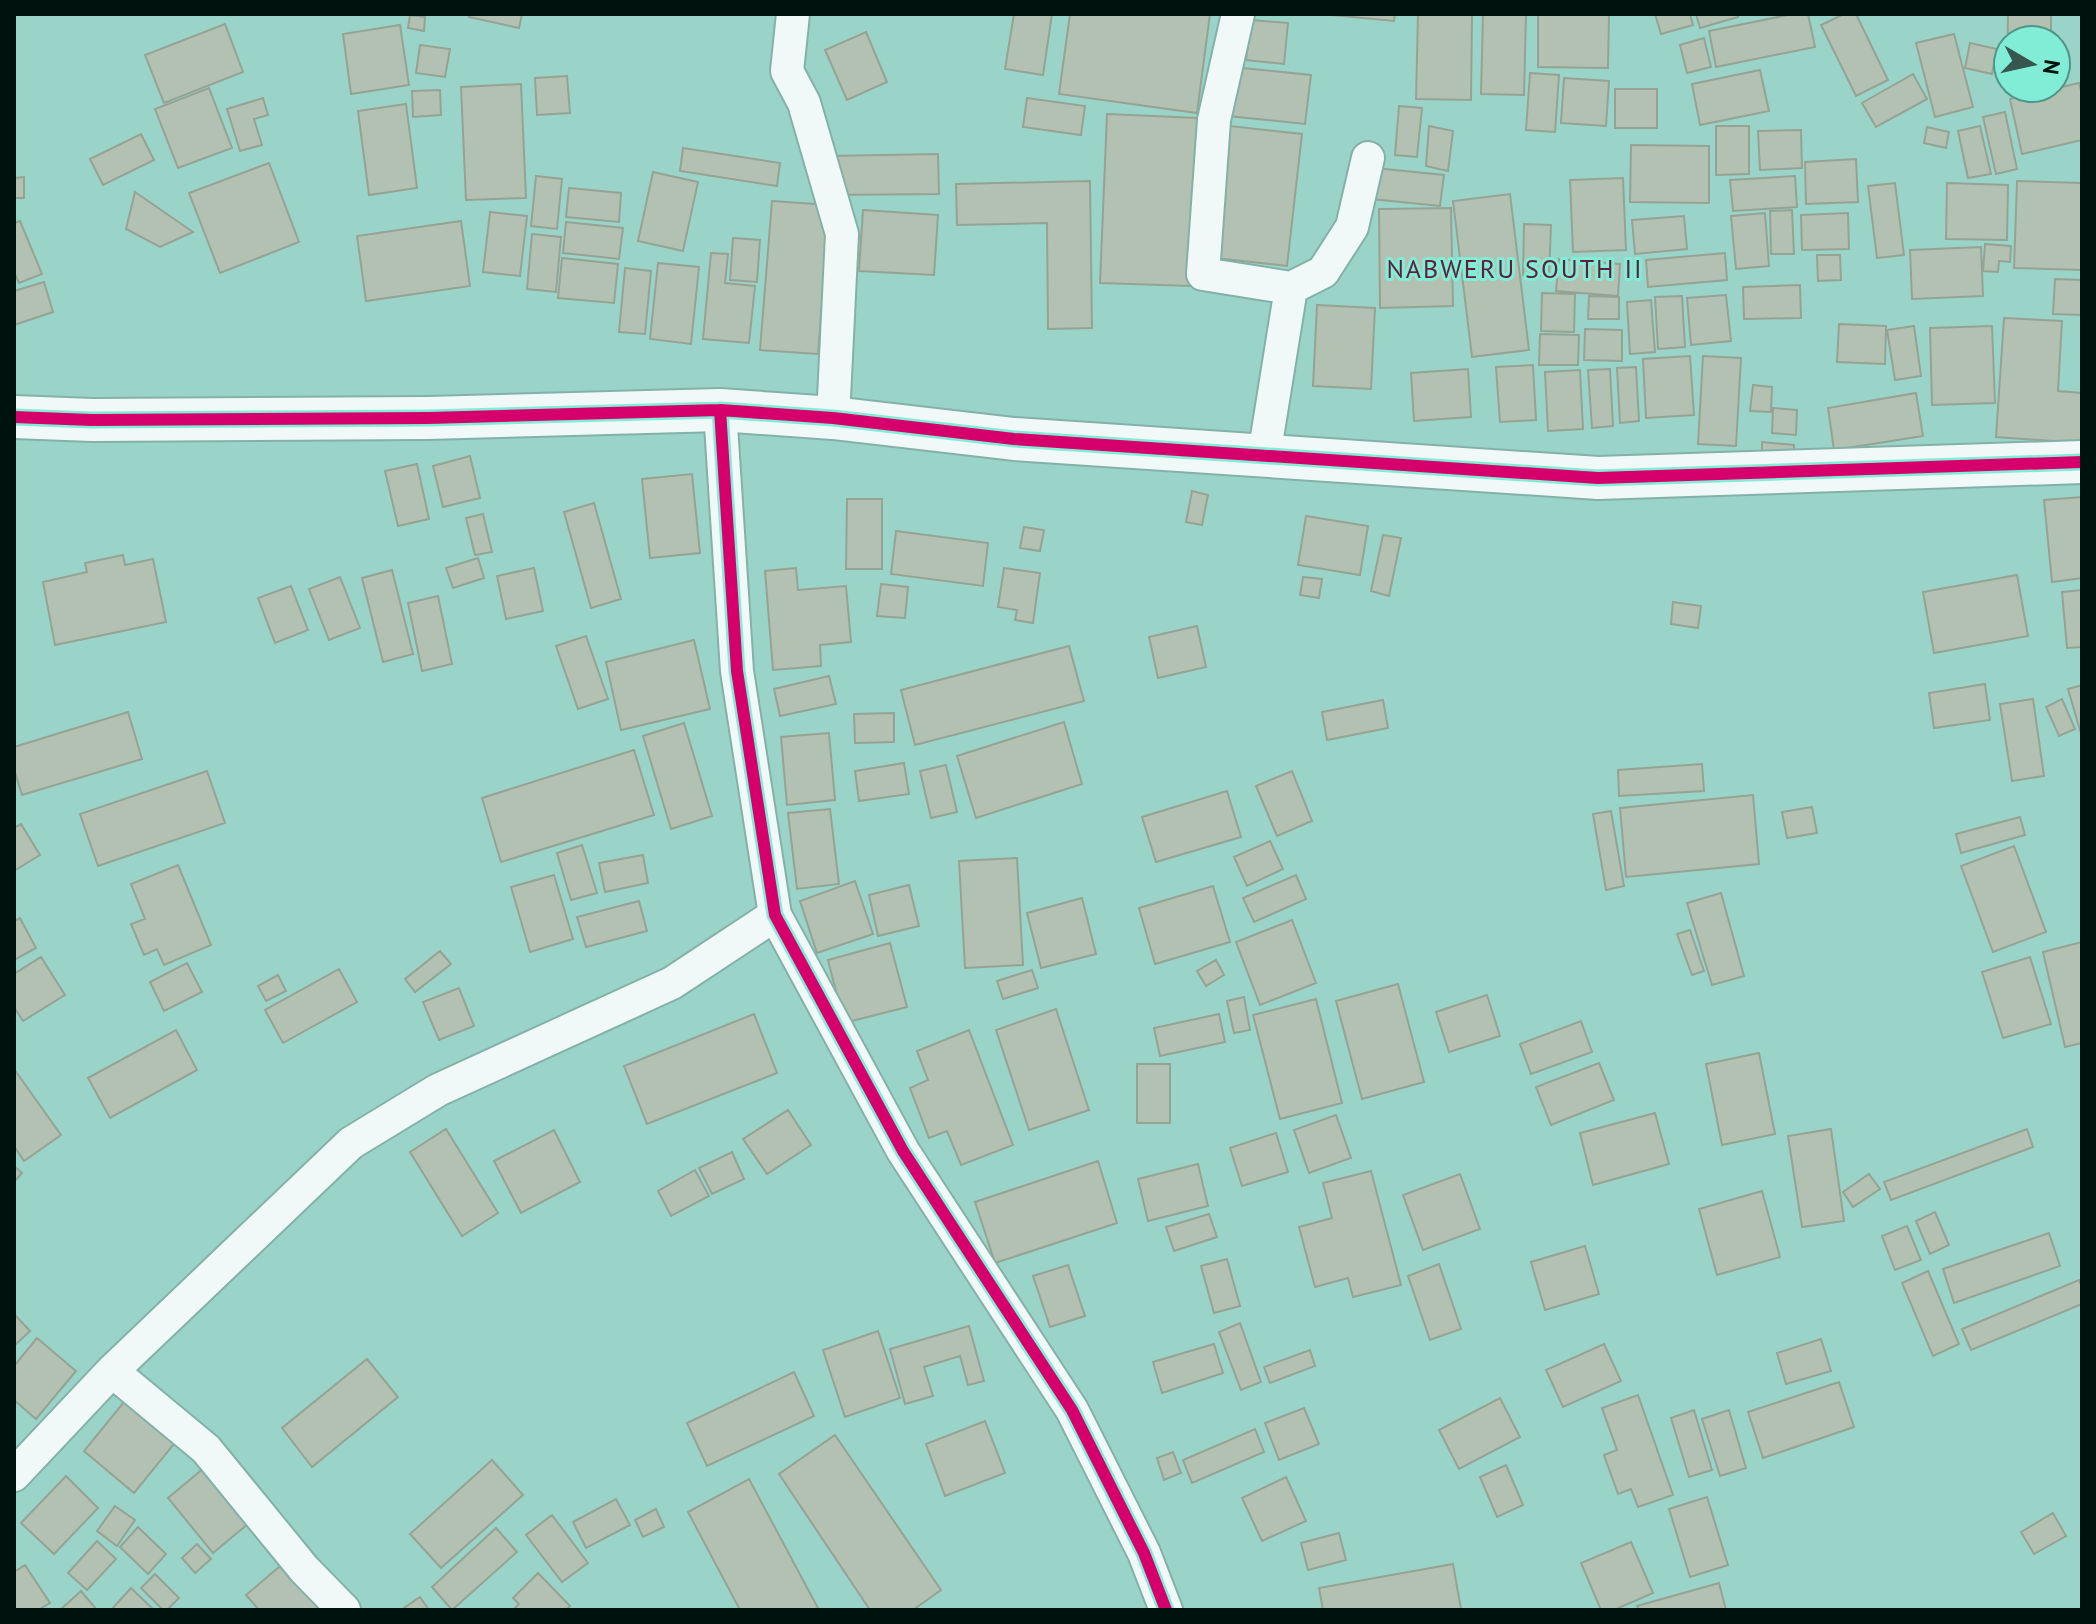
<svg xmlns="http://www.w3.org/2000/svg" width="2096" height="1624" font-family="'PT Sans',sans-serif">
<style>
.building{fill:#b2c1b2;stroke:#95a394;stroke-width:2}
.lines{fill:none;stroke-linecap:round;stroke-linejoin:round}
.minor-casing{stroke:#83b1a8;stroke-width:36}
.tertiary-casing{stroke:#83b1a8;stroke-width:46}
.minor{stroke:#f0f9f7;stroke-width:32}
.tertiary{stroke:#f0f9f7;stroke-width:42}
.cycleway-casing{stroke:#82edd6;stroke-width:17}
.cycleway{stroke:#d6006c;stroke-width:12}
.labels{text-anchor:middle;stroke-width:6;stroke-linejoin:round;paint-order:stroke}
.quarter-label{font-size:26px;letter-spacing:2px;fill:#601e39;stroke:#82edd6}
</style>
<rect width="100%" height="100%" fill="#9ad4c8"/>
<path class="building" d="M469 14H522L519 28 469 17Z
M1014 14H1052L1043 75 1005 69Z
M1070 14H1210L1197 113 1059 94Z
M1321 14H1395L1394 21Z
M1418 14H1472L1471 100 1416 99Z
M1483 14H1526L1524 95 1481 94Z
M1538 14H1609L1608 68 1538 67Z
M1655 14H1690L1693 25 1661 34Z
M1696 14H1737L1738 17 1700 28Z
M1793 14H1808L1815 47 1716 67 1709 31Z
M1844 14H1856L1888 80 1856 96 1821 25Z
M2008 14H2051V40H2008V79H2007Z
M410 15 425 17 424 31 408 28Z
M1251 20 1288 23 1284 64 1246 60Z
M225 24 243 72 164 103 145 55Z
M400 25 409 85 351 94 343 34Z
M866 32 887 82 847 100 825 50Z
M1954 34 1973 107 1935 117 1916 43Z
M1704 38 1711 67 1687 73 1680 45Z
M1970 43 1997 49 1992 74 1965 68Z
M420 45 450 49 445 77 416 73Z
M1233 67 1311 75 1305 124 1228 116Z
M1760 70 1769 111 1700 125 1692 84Z
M1530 73 1559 75 1555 132 1526 130Z
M1913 74 1927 99 1876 127 1862 103Z
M567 76 570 113 537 115 535 78Z
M1564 78 1609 81 1606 126 1561 123Z
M2079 83 2082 94V140L2022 154 2010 99Z
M521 84 526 198 466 200 461 87Z
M209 88 232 148 178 168 155 109Z
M1615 89H1657V128H1615Z
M440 90 441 115 413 117 412 91Z
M263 98 268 115 254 119 262 145 240 151 227 109Z
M1027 98 1085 106 1081 135 1023 127Z
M406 104 417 188 369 195 358 111Z
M1399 106 1422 108 1417 157 1395 155Z
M2005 112 2017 169 1996 174 1983 117Z
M1107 114 1198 118 1191 286 1100 283Z
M1230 126 1302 134 1287 266 1215 258Z
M1429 126 1453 131 1448 171 1426 166Z
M1716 126H1749V174L1716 175Z
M1980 126 1991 174 1968 178 1958 131Z
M1927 127 1949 132 1946 148 1924 143Z
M1801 130 1802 168 1760 170 1758 131Z
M141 134 154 160 103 185 90 159Z
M1631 145 1709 146V203L1630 202Z
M683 148 780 163 777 186 680 171Z
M938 154 939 194 828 195V156Z
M1856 159 1858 202 1806 204 1805 162Z
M269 163 299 242 220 273 189 193Z
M1375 168 1444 175 1440 206 1371 199Z
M653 172 698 182 683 251 638 241Z
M536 176 562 179 557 229 531 226Z
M1795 176 1797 207 1733 211 1730 180Z
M24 177V198H14V178Z
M1623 178 1626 250 1573 252 1570 180Z
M1090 181 1092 328 1048 329 1047 223 957 225 956 184Z
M2017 181 2082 183V270L2014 268Z
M1895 183 1904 255 1877 258 1868 186Z
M1947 183 2008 185 2007 240 1946 239Z
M569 188 621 193 619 222 566 217Z
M135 192 193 232 160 247 126 229Z
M1510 194 1529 350 1472 357 1453 201Z
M772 201 830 205 818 354 760 350Z
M1451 208 1453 306 1380 308 1379 209Z
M863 210 938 215 934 275 859 271Z
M1792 210 1794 254H1771L1770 211Z
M490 212 527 216 520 276 483 272Z
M1765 213 1769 266 1736 269 1731 216Z
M1848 213 1849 249 1802 250 1801 215Z
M1684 216 1687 249 1635 254 1632 220Z
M20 221 42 274 19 283 14 272V223Z
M461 221 470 286 366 301 357 236Z
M566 222 623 228 619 259 563 253Z
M1524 224 1551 225 1549 276 1523 275Z
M532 234 561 237 556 292 527 289Z
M733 238 760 240 757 282 730 280Z
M1985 244 2011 246 2010 262 1999 261 1998 272 1983 271Z
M1981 247 1983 296 1912 299 1910 250Z
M711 253 728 254 725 283 755 286 749 343 703 339Z
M1725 253 1727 280 1648 287 1646 260Z
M1817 255H1840L1841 280 1818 281Z
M562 258 618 264 614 303 558 298Z
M1559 259 1620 264 1618 296 1556 291Z
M658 263 699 267 691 344 650 339Z
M625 268 651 271 645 334 619 332Z
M2055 279 2082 280V315L2053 314Z
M44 282 53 312 14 325V291Z
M1800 285 1801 318 1744 319 1743 287Z
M1542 293 1575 294 1574 332 1541 331Z
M1726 295 1731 341 1691 345 1687 298Z
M1589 296 1619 297V319H1588Z
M1682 296 1685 347 1658 349 1655 297Z
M1651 300 1655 352 1630 354 1627 302Z
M1317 305 1375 308 1371 389 1313 386Z
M2004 318 2062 321 2058 391 2082 393V443L1996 437Z
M1839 324 1886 326 1885 364 1837 362Z
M1914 326 1921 376 1895 380 1887 330Z
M1992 326 1995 403 1932 405 1930 328Z
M1585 329 1622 330V361L1584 360Z
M1540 334 1579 335 1578 365H1539Z
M1690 356 1694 415 1646 418 1643 359Z
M1703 356 1741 358 1736 446 1698 444Z
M1533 365 1536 420 1500 422 1496 367Z
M1636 367 1639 421 1620 423 1617 368Z
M1468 369 1471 417 1414 421 1411 373Z
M1610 369 1613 426 1592 428 1588 370Z
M1580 370 1583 429 1548 431 1545 372Z
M1753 385 1772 387 1771 412 1750 411Z
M1916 393 1923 436 1834 450 1828 408Z
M1773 408 1797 410 1796 435 1772 433Z
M1762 442 1794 445V463L1762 460Z
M470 456 480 498 443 507 433 466Z
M417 464 429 519 398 526 385 471Z
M692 474 700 553 650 558 642 479Z
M1192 491 1208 495 1202 525 1186 522Z
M2082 497V578L2052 582 2044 500Z
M847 499H882V569H846Z
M594 503 621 599 591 608 564 512Z
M483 514 492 552 475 555 466 518Z
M1306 516 1368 526 1360 575 1298 565Z
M1024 527 1044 530 1040 551 1020 548Z
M896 531 988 543 983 586 891 574Z
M1383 535 1401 538 1389 596 1371 591Z
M123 555 125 565 153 559 166 622 55 645 43 582 87 572 85 563Z
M478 558 484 578 453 588 446 568Z
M534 568 543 611 506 619 497 576Z
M796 568 798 590 846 586 851 642 820 645 821 666 773 670 765 571Z
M1004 568 1040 573 1033 623 1015 620 1017 610 998 607Z
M392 570 413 654 383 662 362 578Z
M2017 575 2028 636 1934 653 1923 592Z
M340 577 360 628 329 640 309 589Z
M1303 577 1322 579 1319 598 1300 595Z
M881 584 908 587 905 618 877 616Z
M291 586 308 630 275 643 258 598Z
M2082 590V647L2067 648 2062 592Z
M438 596 452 664 422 671 408 603Z
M1673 602 1701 606 1698 628 1671 624Z
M1197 626 1206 667 1158 678 1149 637Z
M586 636 608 699 578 709 556 646Z
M694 640 710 709 621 730 606 662Z
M1069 646 1084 701 915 745 901 690Z
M829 676 836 704 780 716 774 689Z
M1985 684 1990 720 1934 728 1929 693Z
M2082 685V737L2068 689Z
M2033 699 2044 776 2012 781 2000 704Z
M2062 699 2075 729 2059 736 2046 707Z
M1383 700 1388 728 1327 740 1322 712Z
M128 712 142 759 22 795 14 769V747Z
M894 713V742L855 743 854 714Z
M1064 722 1082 784 976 818 957 756Z
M684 723 712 816 671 829 643 736Z
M829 733 835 800 787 805 781 737Z
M634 750 654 815 501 862 482 798Z
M904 763 909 794 859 801 855 771Z
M1702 764 1704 791 1619 796 1618 770Z
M946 765 957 812 931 818 920 771Z
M207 771 225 823 98 866 80 814Z
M1292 771 1312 821 1277 836 1256 786Z
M1227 791 1241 837 1156 862 1142 817Z
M1753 795 1759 864 1626 877 1620 808Z
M1812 807 1817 833 1787 838 1782 812Z
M830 809 839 884 797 889 788 813Z
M1611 811 1624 886 1606 890 1593 814Z
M2020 817 2025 835 1961 853 1956 834Z
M21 824 40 855 14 871V828Z
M1270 841 1283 869 1247 886 1234 857Z
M582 845 597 893 571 900 557 853Z
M2014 846 2046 932 1993 952 1961 866Z
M643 855 648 883 605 892 599 863Z
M1017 858 1023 965 965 968 959 861Z
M178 865 211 945 164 965 157 949 144 955 131 924 145 919 131 884Z
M554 875 573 939 530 952 511 887Z
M1296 875 1306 899 1254 922 1243 898Z
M855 881 873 934 817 953 800 901Z
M909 885 919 926 878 936 869 895Z
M1213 886 1230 942 1155 964 1139 908Z
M1721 893 1744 976 1712 985 1687 903Z
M1082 898 1096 954 1041 968 1027 913Z
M639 901 647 931 586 947 577 917Z
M20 918 36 948 14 960V921Z
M1292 920 1316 983 1260 1005 1236 942Z
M1690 930 1704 971 1692 975 1677 934Z
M2082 942V1043L2065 1047 2043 952Z
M890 943 907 1007 844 1023 828 960Z
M440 951 451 964 415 992 405 979Z
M41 957 65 995 23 1021 14 1007V974Z
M2030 957 2051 1024 2003 1038 1982 972Z
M1216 960 1224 975 1206 986 1197 971Z
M187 963 202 992 164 1011 150 982Z
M339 969 357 1002 283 1043 265 1010Z
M1032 970 1038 988 1003 999 997 981Z
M278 975 286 991 266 1001 258 986Z
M1398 984 1424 1082 1362 1099 1336 1001Z
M459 988 474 1026 439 1040 423 1002Z
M1487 995 1500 1036 1449 1052 1436 1012Z
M1244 997 1250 1030 1234 1033 1227 1001Z
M1316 999 1342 1103 1280 1119 1253 1015Z
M1056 1009 1089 1110 1029 1130 996 1030Z
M754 1014 777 1073 647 1124 624 1066Z
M1219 1014 1225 1042 1160 1056 1154 1028Z
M1581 1021 1592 1052 1531 1074 1520 1044Z
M176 1030 197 1070 110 1118 88 1078Z
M969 1030 1013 1145 961 1165 947 1131 929 1138 910 1088 928 1080 917 1051Z
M1759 1053 1775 1134 1722 1145 1706 1064Z
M1599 1063 1614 1100 1551 1125 1536 1087Z
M1137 1064H1170V1123H1137Z
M14 1069 61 1135 24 1161 14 1146Z
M788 1110 811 1145 767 1174 743 1139Z
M1655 1113 1669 1164 1593 1185 1580 1133Z
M1336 1115 1351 1158 1309 1173 1294 1130Z
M446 1129 498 1213 462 1236 410 1152Z
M1831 1129 1844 1221 1802 1227 1788 1136Z
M2027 1129 2033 1147 1891 1200 1884 1182Z
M554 1130 580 1182 521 1213 494 1161Z
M1276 1133 1288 1172 1242 1186 1230 1148Z
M732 1152 744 1179 712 1194 699 1168Z
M1098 1161 1117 1223 995 1263 975 1202Z
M1198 1164 1208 1206 1148 1221 1138 1179Z
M14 1166 22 1173 14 1182Z
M695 1170 709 1196 671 1216 658 1191Z
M1371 1171 1401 1285 1353 1297 1348 1278 1315 1287 1299 1227 1332 1218 1323 1183Z
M1460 1174 1480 1229 1423 1250 1403 1195Z
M1869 1174 1880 1189 1853 1207 1843 1192Z
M1762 1191 1780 1257 1717 1275 1699 1209Z
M1935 1212 1949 1245 1930 1254 1916 1221Z
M1209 1214 1217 1237 1174 1251 1166 1227Z
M1907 1226 1921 1260 1895 1270 1882 1236Z
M2049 1233 2060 1266 1954 1303 1943 1269Z
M1585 1246 1599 1294 1545 1310 1531 1262Z
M1227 1259 1240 1306 1214 1313 1201 1266Z
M1439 1264 1461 1329 1430 1340 1408 1276Z
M1068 1265 1085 1316 1050 1327 1033 1276Z
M1928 1271 1959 1344 1933 1356 1902 1283Z
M2079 1280 2082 1287V1304L1971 1350 1962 1329Z
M14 1314 30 1331 14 1346Z
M1240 1323 1261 1382 1241 1390 1219 1332Z
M969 1326 984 1381 968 1385 960 1356 924 1367 933 1396 905 1404 890 1349Z
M878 1331 900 1398 845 1417 823 1350Z
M37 1338 76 1371 36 1419 14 1400V1366Z
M1821 1339 1831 1371 1786 1384 1777 1353Z
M1214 1344 1223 1373 1162 1393 1153 1362Z
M1604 1344 1621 1381 1563 1407 1546 1370Z
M1310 1350 1315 1366 1270 1383 1264 1367Z
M367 1359 398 1397 312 1467 282 1428Z
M794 1372 814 1416 707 1466 687 1423Z
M1839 1382 1854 1427 1763 1458 1748 1412Z
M1638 1395 1673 1495 1638 1507 1631 1489 1618 1494 1604 1455 1617 1450 1602 1408Z
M1500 1398 1520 1437 1459 1469 1439 1430Z
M124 1402 174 1444 134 1493 84 1451Z
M1304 1408 1319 1444 1279 1460 1265 1423Z
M1694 1410 1712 1470 1689 1477 1671 1418Z
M1729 1410 1746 1468 1720 1476 1702 1419Z
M985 1421 1005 1473 945 1496 926 1444Z
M1255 1429 1264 1452 1192 1483 1183 1460Z
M835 1435 941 1590 913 1610H870L779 1474Z
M1173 1452 1181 1473 1164 1480 1157 1458Z
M492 1460 523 1495 441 1568 410 1534Z
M1506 1465 1523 1505 1497 1517 1480 1477Z
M204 1468 249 1523 213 1553 168 1498Z
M66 1476 98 1508 54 1554 21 1523Z
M1286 1477 1306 1521 1262 1541 1242 1498Z
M749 1479 819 1610H740L688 1512Z
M1707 1497 1728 1565 1690 1577 1669 1509Z
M616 1499 630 1525 586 1548 573 1522Z
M115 1506 135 1520 117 1546 97 1531Z
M656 1509 664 1527 643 1537 635 1520Z
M2053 1513 2066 1536 2034 1554 2021 1532Z
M552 1515 588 1563 562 1582 526 1535Z
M138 1527 166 1554 148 1574 120 1547Z
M496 1528 517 1552 452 1610 432 1587Z
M1339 1533 1346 1560 1308 1570 1301 1543Z
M97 1541 116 1559 87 1590 68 1573Z
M1631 1542 1653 1593 1614 1610H1601L1581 1563Z
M197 1544 211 1559 195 1573 182 1558Z
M286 1561 328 1610H259L246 1595Z
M1453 1564 1461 1609 1323 1610 1319 1588Z
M25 1565 50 1603 38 1610H14V1572Z
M538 1573 570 1606 566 1610H513L519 1604 513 1598Z
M155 1574 179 1598 167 1610H163L141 1588Z
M1719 1583 1726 1610H1639L1637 1606Z
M131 1588 154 1610H111Z
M81 1591 97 1610H60Z
M420 1597 429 1610H401Z"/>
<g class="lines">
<g class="minor-casing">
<path id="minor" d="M793 14 787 71 804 103 842 234 833 418
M1238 14 1214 120 1203 274 1291 288 1264 456
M1291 288 1323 272 1352 227 1368 158
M720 410 737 671 775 915 903 1151 1072 1410 1144 1553 1166 1610
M112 1371 206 1449 304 1569 344 1610
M14 1475 112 1371 351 1143 438 1090 672 983 775 915"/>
</g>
<g class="tertiary-casing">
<path id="tertiary" d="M14 417 92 420 428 418 720 410 833 418 1014 439 1598 478 2082 462"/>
</g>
<use href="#minor" class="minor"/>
<use href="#tertiary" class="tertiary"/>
<g class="cycleway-casing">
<path id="cycleway" d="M720 410 737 671 775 915 903 1151 1072 1410 1144 1553 1166 1610
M14 417 92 420 428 418 720 410 833 418 1014 439 1598 478 2082 462"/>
</g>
<use href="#cycleway" class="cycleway"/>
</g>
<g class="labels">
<g class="quarter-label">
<text x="1515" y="278">NABWERU SOUTH II</text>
</g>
</g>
<rect width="2096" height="1624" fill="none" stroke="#00120e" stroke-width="32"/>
<g transform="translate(2032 64) rotate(99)"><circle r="38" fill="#82edd6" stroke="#4e9586" stroke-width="2"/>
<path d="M0-6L14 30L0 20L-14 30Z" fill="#36564f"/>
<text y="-12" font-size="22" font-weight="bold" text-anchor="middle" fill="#00120e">N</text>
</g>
</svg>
